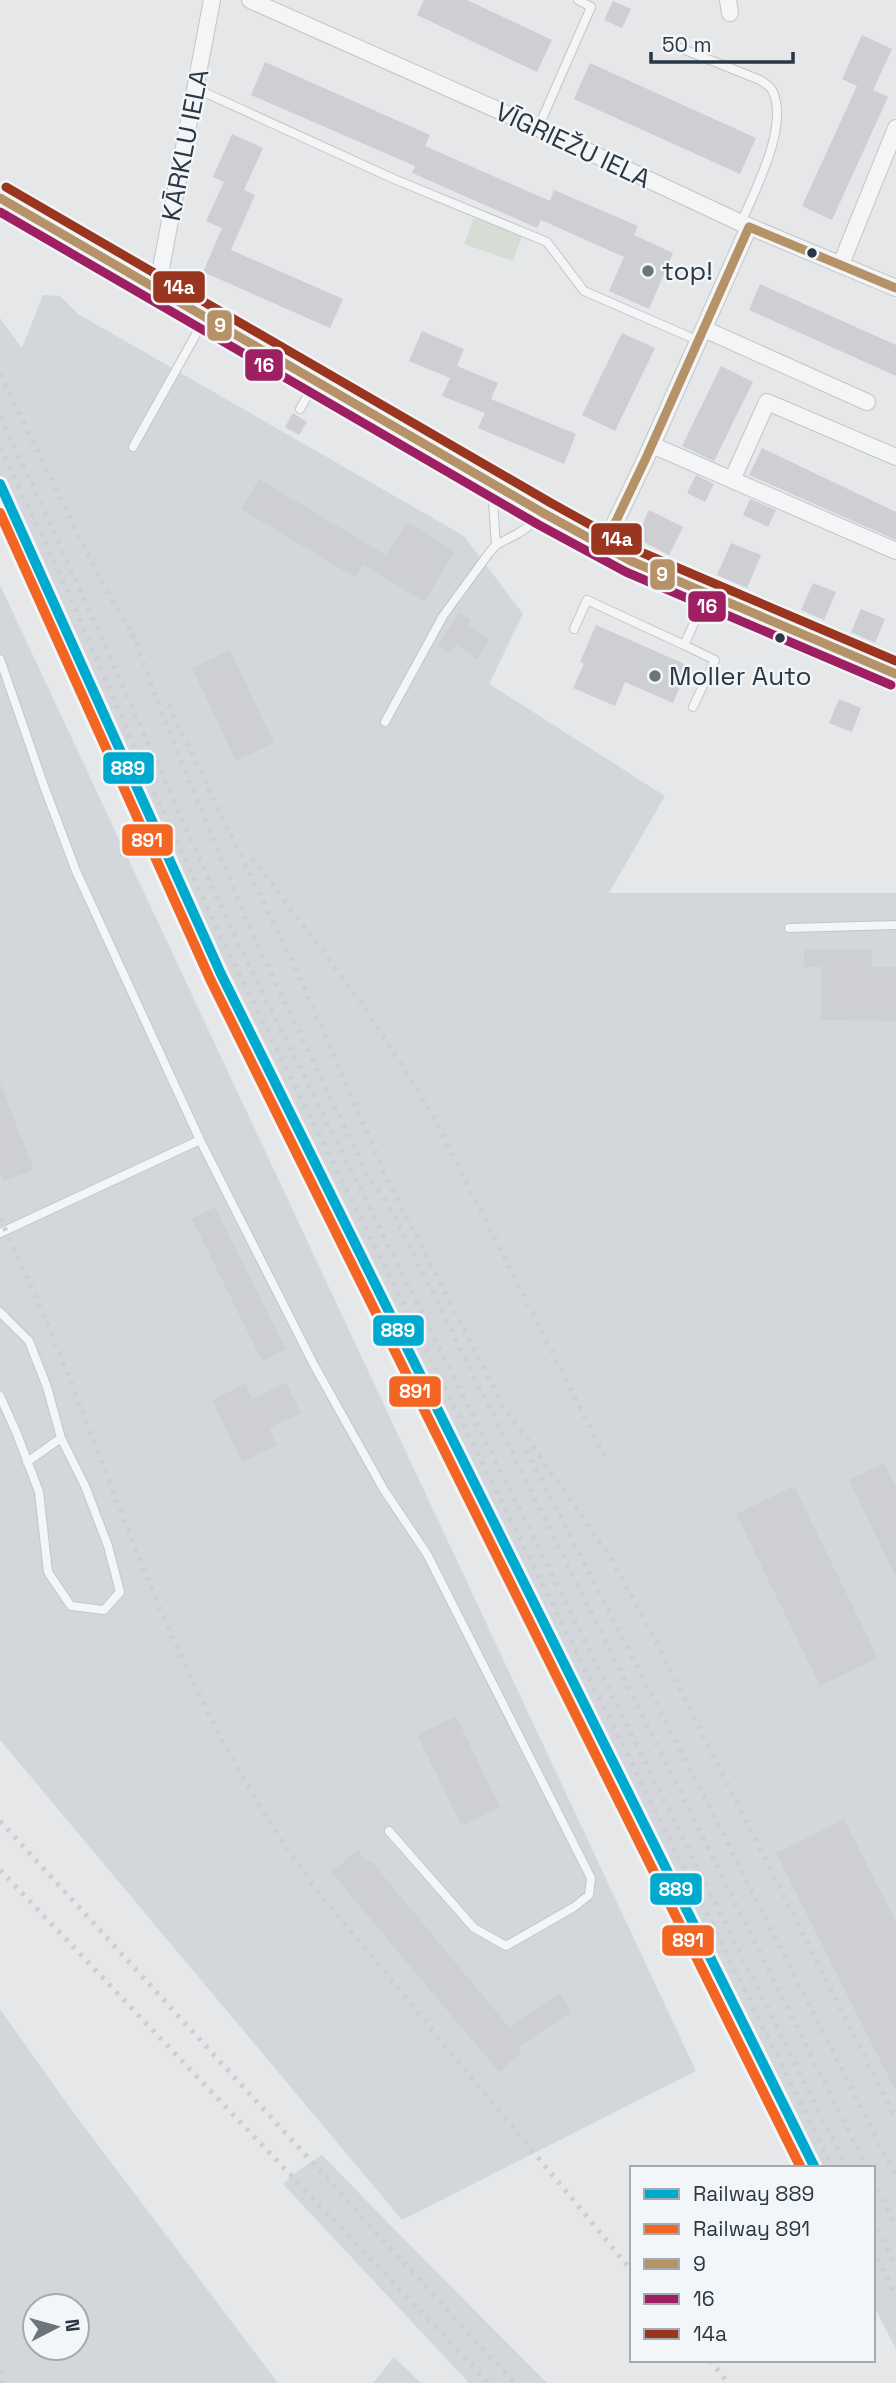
<svg xmlns="http://www.w3.org/2000/svg" width="896" height="2383" font-family="'Space Grotesk',sans-serif">
<style>
.built{fill:#d3d7dc;fill-rule:evenodd}
.green{fill:#d7ddd5}
.building{fill:#cdcfd2}
.lines{fill:none;stroke-linecap:round;stroke-linejoin:round}
.lane-casing{stroke:#c3c5c7;stroke-width:10}
.street-casing{stroke:#c3c5c7;stroke-width:18}
.primary-casing{stroke:#c1c4c7;stroke-width:29}
.lane{stroke:#f4f5f6;stroke-width:8}
.street{stroke:#f4f5f6;stroke-width:16}
.primary{stroke:#f7f8f8;stroke-width:26}
.rail{stroke:#cdcfd1;stroke-width:5;stroke-dasharray:3.5 7;stroke-linecap:butt}
.bus-1-casing{stroke:#f3f6f8;stroke-width:14}
.bus-2-casing{stroke:#f3f6f8;stroke-width:14}
.bus-3-casing{stroke:#f3f6f8;stroke-width:14}
.bus-1{stroke:#b69269;stroke-width:9}
.bus-2{stroke:#9e1f62;stroke-width:9}
.bus-3{stroke:#9a3520;stroke-width:9}
.rail-1-casing{stroke:#f3f6f8;stroke-width:16}
.rail-2-casing{stroke:#f3f6f8;stroke-width:16}
.rail-1{stroke:#00a9ce;stroke-width:10}
.rail-2{stroke:#f26522;stroke-width:10}
.bus-dot{fill:#2a3744;stroke:#f3f6f8;stroke-width:2.5}
.poi-dot{fill:#6b757e;stroke:#f3f6f8;stroke-width:2.5}
.labels{text-anchor:middle;stroke-width:5;stroke-linejoin:round;paint-order:stroke}
.street-label{font-size:26px;fill:#2a3744;stroke:#f3f6f8}
.poi-label{font-size:26px;fill:#2a3744;stroke:#f3f6f8;text-anchor:start}
.line-badge{stroke:#f3f6f8;stroke-width:2.5}
.badge-label{font-size:19px;text-anchor:middle;font-weight:bold;fill:#fff}
</style>
<rect width="100%" height="100%" fill="#e5e7e9"/>
<path class="built" d="M43 295 60 296 78 314 464 536 523 614 489 684 665 796 609 893H896V2349L873 2304V2168H805L209 973 107 751 34 574 0 502V318L22 348Z
M0 585 696 2071 402 2220 0 1740Z
M0 2009 73 2112 278 2383H0ZM35 2306H77V2348H35Z
M322 2155 403 2238 547 2383H469L283 2184 299 2170Z
M394 2357 421 2383H373Z"/>
<path class="green" d="M474 218 522 236 513 261 464 244Z"/>
<path class="building" d="M424 0H467L552 40 537 72 417 15Z
M613 1 631 9 622 28 604 20Z
M862 35 892 49 873 90 888 97 832 220 802 206 857 86 842 79Z
M265 62 430 135 425 146 550 201 554 190 638 226 634 235 673 253 649 309 609 291 624 257 541 220 537 228 412 173 415 166 251 95Z
M590 63 756 138 740 174 574 99Z
M232 134 263 148 244 190 255 195 231 250 343 299 330 328 203 272 222 228 206 221 224 182 213 177Z
M760 284 896 345V376L749 310Z
M422 331 464 349 457 366 498 383 491 399 576 434 564 464 478 428 485 413 442 396 450 378 409 361Z
M622 333 655 348 615 431 582 415Z
M721 366 753 382 714 461 682 446Z
M293 413 307 422 299 435 285 427Z
M762 448 896 512V540L749 475Z
M696 475 714 484 705 502 687 493Z
M259 479 386 555 407 522 455 552 424 602 364 565 356 578 241 509Z
M750 499 776 510 768 527 743 515Z
M649 510 683 527 669 555 636 538Z
M731 543 761 555 747 588 717 575Z
M813 583 836 592 824 620 801 610Z
M861 609 885 619 875 643 851 632Z
M459 612 471 620 468 625 490 639 477 659 456 645 450 654 437 646Z
M596 625 689 666 673 703 625 682 615 706 573 688 584 664 580 662Z
M230 650 274 743 236 761 192 668Z
M839 699 861 708 852 732 829 723Z
M804 950H872V967H896V1021L821 1020V967H804Z
M0 1083 34 1170 3 1181 0 1172Z
M215 1207 286 1349 262 1361 192 1219Z
M286 1382 301 1413 269 1428 277 1445 242 1462 212 1400 245 1384 252 1399Z
M884 1463 896 1487V1577L849 1480Z
M794 1486 878 1658 820 1686 736 1514Z
M456 1716 500 1807 462 1826 417 1735Z
M844 1819 896 1922V2092L776 1853Z
M358 1850 368 1863 371 1861 509 2027 560 1994 571 2012 518 2047 522 2052 499 2072 331 1872Z"/>
<g class="lines">
<g class="lane-casing">
<path id="lane" d="M675 46 760 80C764 83 770 86 772 90 790 125 755 190 741 223
M197 89 394 179 547 242 584 291 699 341
M538 128 591 7 578 0
M300 409 313 386
M133 447 204 320
M492 488 496 545
M574 629 587 600 684 645 706 597
M684 645 715 660 693 707
M0 659 44 786 76 871 200 1140 314 1365 384 1490 427 1554 591 1878 589 1895 574 1907 506 1946 474 1928 389 1831
M385 722 443 616 489 553 496 545 519 533 540 518
M789 928 896 925
M0 1233 200 1140
M0 1312 29 1341 47 1387 61 1438 85 1486 108 1546 120 1592 104 1610 71 1606 48 1572 39 1492 17 1434 0 1396
M27 1462 61 1438"/>
</g>
<g class="street-casing">
<path id="street" d="M250 0 538 128 741 223 896 288
M728 0 730 13
M841 264 896 128
M157 289 212 0
M704 329 867 402
M652 445 896 551
M732 480 767 402 896 457
M604 546 646 458 749 227"/>
</g>
<g class="primary-casing">
<path id="primary" d="M0 198 545 514 631 561 896 674"/>
</g>
<use href="#lane" class="lane"/>
<use href="#street" class="street"/>
<use href="#primary" class="primary"/>
<path class="rail" d="M0 374 103 585 137 642
M0 417C85 593 159 774 242 951L847 2168
M0 447 61 576 146 774 219 933 833 2168
M132 633 176 749 251 931 367 1174 392 1211 867 2168
M168 705 213 796
M208 788 296 969 389 1183 502 1404 580 1513 614 1564 650 1630 896 2119
M252 858 362 1003 430 1110 605 1457
M0 1218C21 1265 43 1311 62 1359 135 1546 199 1739 324 1899L632 2271
M526 1450 717 1822 896 2177
M0 1821 514 2383
M0 1870 489 2383
M873 2180 896 2226
M873 2220 896 2266
M873 2249 896 2295
M710 2360 728 2383
M0 2370 2 2383"/>
<g class="bus-1-casing">
<path id="bus-1" d="M0 198 545 514 631 561 896 674
M749 227 896 288
M604 546 646 458 749 227"/>
</g>
<g class="bus-2-casing">
<path id="bus-2" d="M0 212 539 525 626 572 891 685"/>
</g>
<g class="bus-3-casing">
<path id="bus-3" d="M6 187 551 503 636 550 896 661"/>
</g>
<use href="#bus-1" class="bus-1"/>
<use href="#bus-2" class="bus-2"/>
<use href="#bus-3" class="bus-3"/>
<g class="rail-1-casing">
<path id="rail-1" d="M0 484 221 974 815 2168"/>
</g>
<g class="rail-2-casing">
<path id="rail-2" d="M0 513 210 979 801 2168"/>
</g>
<use href="#rail-1" class="rail-1"/>
<use href="#rail-2" class="rail-2"/>
</g>
<g class="bus-dot">
<circle cx="812" cy="253" r="6"/>
<circle cx="780" cy="638" r="6"/>
</g>
<g class="poi-dot">
<circle cx="648" cy="271" r="7"/>
<circle cx="655" cy="676" r="7"/>
</g>
<g class="labels">
<g class="street-label">
<text transform="translate(185 145) rotate(-79)" y="9">KĀRKLU IELA</text>
<text transform="translate(573 145) rotate(25)" y="9">VĪGRIEŽU IELA</text>
</g>
<g class="poi-label">
<text x="662" y="280">top!</text>
<text x="669" y="685">Moller Auto</text>
</g>
</g>
<g class="line-badge">
<rect x="152" y="270" width="54" height="34" rx="7" fill="#9a3520"/>
<rect x="206" y="309" width="27" height="33" rx="7" fill="#b69269"/>
<rect x="244" y="348" width="40" height="34" rx="7" fill="#9e1f62"/>
<rect x="590" y="522" width="53" height="34" rx="7" fill="#9a3520"/>
<rect x="649" y="558" width="27" height="33" rx="7" fill="#b69269"/>
<rect x="687" y="590" width="40" height="33" rx="7" fill="#9e1f62"/>
<rect x="102" y="751" width="53" height="34" rx="7" fill="#00a9ce"/>
<rect x="121" y="823" width="53" height="34" rx="7" fill="#f26522"/>
<rect x="372" y="1314" width="53" height="33" rx="7" fill="#00a9ce"/>
<rect x="388" y="1375" width="54" height="33" rx="7" fill="#f26522"/>
<rect x="649" y="1872" width="54" height="34" rx="7" fill="#00a9ce"/>
<rect x="661" y="1924" width="54" height="33" rx="7" fill="#f26522"/>
</g>
<g class="badge-label">
<text x="179" y="294">14a</text>
<text x="220" y="332">9</text>
<text x="264" y="372">16</text>
<text x="617" y="546">14a</text>
<text x="662" y="581">9</text>
<text x="707" y="613">16</text>
<text x="128" y="775">889</text>
<text x="147" y="847">891</text>
<text x="398" y="1337">889</text>
<text x="415" y="1398">891</text>
<text x="676" y="1896">889</text>
<text x="688" y="1947">891</text>
</g>
<rect x="630" y="2166" width="245" height="196" fill="#f3f6f8" stroke="#a3aab0" stroke-width="2"/>
<rect x="644" y="2189" width="35" height="10" fill="#00a9ce" stroke="#a3aab0" stroke-width="2"/>
<text x="693" y="2201" font-size="21" fill="#2a3744">Railway 889</text>
<rect x="644" y="2224" width="35" height="10" fill="#f26522" stroke="#a3aab0" stroke-width="2"/>
<text x="693" y="2236" font-size="21" fill="#2a3744">Railway 891</text>
<rect x="644" y="2259" width="35" height="10" fill="#b69269" stroke="#a3aab0" stroke-width="2"/>
<text x="693" y="2271" font-size="21" fill="#2a3744">9</text>
<rect x="644" y="2294" width="35" height="10" fill="#9e1f62" stroke="#a3aab0" stroke-width="2"/>
<text x="693" y="2306" font-size="21" fill="#2a3744">16</text>
<rect x="644" y="2329" width="35" height="10" fill="#9a3520" stroke="#a3aab0" stroke-width="2"/>
<text x="693" y="2341" font-size="21" fill="#2a3744">14a</text>
<g transform="translate(56 2327) rotate(84)"><circle r="33" fill="#f3f6f8" stroke="#a3aab0" stroke-width="2"/>
<path d="M0-5L12 26L0 18L-12 26Z" fill="#6b757e"/>
<text y="-10" font-size="19" font-weight="bold" text-anchor="middle" fill="#2a3744">N</text>
</g>
<path d="M651 52v10h142v-10" fill="none" stroke="#2a3744" stroke-width="3.5"/>
<text x="662" y="52" font-size="21" fill="#2a3744" stroke="#f3f6f8" stroke-width="5" paint-order="stroke">50 m</text>
</svg>
